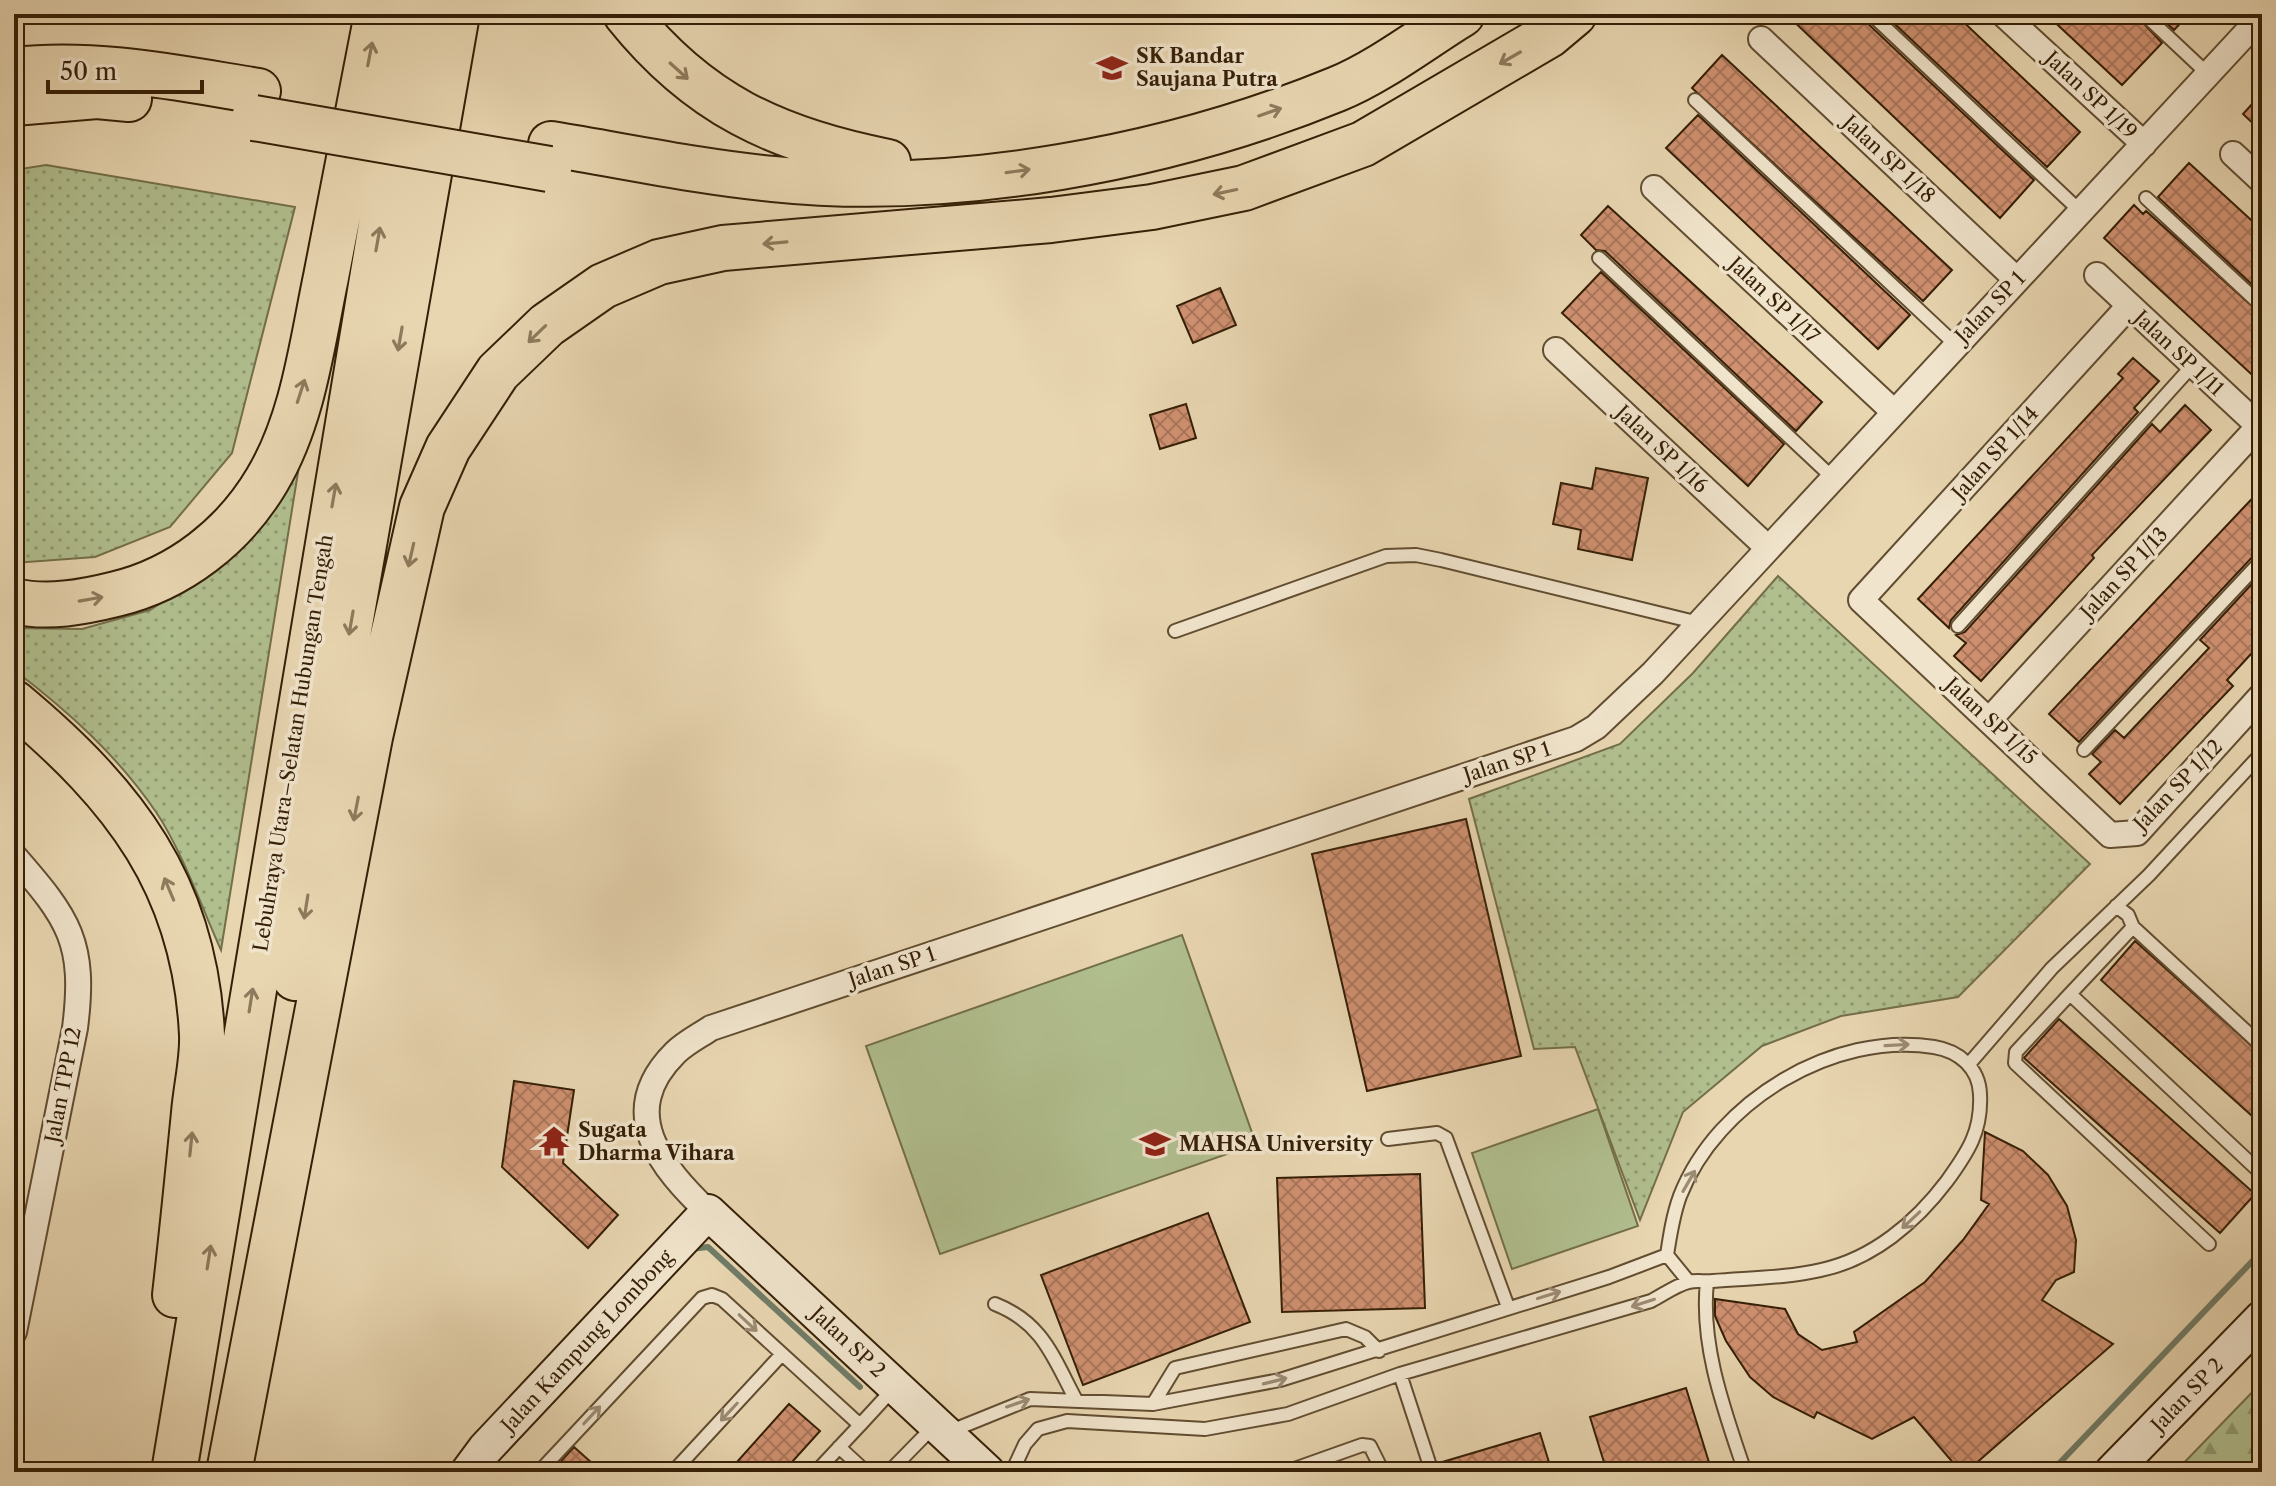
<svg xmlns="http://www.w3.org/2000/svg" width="2276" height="1486" font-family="'Libre Caslon Text',serif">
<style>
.grass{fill:url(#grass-dots);stroke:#736f4a;stroke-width:2}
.forest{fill:url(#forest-firs);stroke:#736f4a;stroke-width:2}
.pitch{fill:#b1bf8f;stroke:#736f4a;stroke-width:2}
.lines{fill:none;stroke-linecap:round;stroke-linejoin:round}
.stream{stroke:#707c67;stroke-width:6}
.building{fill:url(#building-cross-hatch);stroke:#351f06;stroke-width:2}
.lane-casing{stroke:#624d31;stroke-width:16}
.street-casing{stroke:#624d31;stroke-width:28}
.secondary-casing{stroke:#351f06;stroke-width:38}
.highway-casing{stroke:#351f06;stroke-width:48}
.lane{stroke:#f0e4cc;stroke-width:12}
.street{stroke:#f0e4cc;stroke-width:24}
.secondary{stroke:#f0e4cc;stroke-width:34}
.highway{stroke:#e8d6b1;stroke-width:44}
.highway-bridge-casing{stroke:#351f06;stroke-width:48;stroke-linecap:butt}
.highway-bridge{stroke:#e8d6b1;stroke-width:44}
.oneway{stroke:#8e7a5c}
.oneway2{stroke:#9c8b73}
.labels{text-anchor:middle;stroke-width:7;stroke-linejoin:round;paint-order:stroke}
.poi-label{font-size:20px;font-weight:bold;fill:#351f06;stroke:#f0e4cc;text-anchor:start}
.street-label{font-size:20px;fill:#351f06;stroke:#f0e4cc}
</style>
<defs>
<pattern id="grass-dots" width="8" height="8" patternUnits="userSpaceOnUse" patternTransform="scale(2)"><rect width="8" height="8" fill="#b1bf8f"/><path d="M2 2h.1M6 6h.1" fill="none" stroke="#919b73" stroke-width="1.8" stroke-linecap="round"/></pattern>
<pattern id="forest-firs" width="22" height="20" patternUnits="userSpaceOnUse" patternTransform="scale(2)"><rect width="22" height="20" fill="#b1bf8f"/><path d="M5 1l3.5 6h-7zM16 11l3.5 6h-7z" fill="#919b73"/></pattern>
<pattern id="building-cross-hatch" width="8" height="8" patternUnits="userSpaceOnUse" patternTransform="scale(2)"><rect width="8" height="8" fill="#d09171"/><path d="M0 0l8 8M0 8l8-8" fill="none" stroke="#aa765b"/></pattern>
</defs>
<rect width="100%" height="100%" fill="#e8d6b1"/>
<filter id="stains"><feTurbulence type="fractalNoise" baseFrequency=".0025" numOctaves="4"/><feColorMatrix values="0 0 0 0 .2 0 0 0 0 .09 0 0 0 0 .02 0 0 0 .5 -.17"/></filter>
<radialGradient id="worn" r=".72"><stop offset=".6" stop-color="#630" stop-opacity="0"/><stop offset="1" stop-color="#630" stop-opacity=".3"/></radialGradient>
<path class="grass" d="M46 165 295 207 232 453 170 527 95 557 14 563V170Z
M300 460 221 950C203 910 180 847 156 812 117 755 68 711 14 670V628L82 629 150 610 209 571Z
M1778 576 2090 864 1958 997 1841 1016 1762 1046 1683 1112 1640 1220 1575 1047 1534 1049 1469 799 1620 744 1693 673Z"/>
<path class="forest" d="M2262 1382V1472H2175Z"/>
<path class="pitch" d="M1182 935 1256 1144 940 1254 866 1046Z
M1598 1109 1638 1226 1512 1269 1472 1153Z"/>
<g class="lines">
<path class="stream" d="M690 1249 708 1247 860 1387
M945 1465 953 1472
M2051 1472 2262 1251"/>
</g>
<path class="building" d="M1786 14H1862L1865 21 2034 180 2000 218Z
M1884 14H1955L2080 132 2047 167Z
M2046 14H2135L2162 43 2122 85Z
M2157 14H2189L2174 30Z
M1722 55 1952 270 1923 301 1692 88Z
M2262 93V132L2243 114Z
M1698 115 1910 315 1878 349 1666 148Z
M2189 163 2262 230V294L2158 197Z
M2134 205 2143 214 2146 211 2262 315V384L2104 238Z
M1608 206 1822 402 1796 431 1605 251 1596 250 1581 235Z
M1601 272 1784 444 1748 486 1562 313Z
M1220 288 1236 325 1193 343 1177 306Z
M2133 358 2159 381 2134 408 2138 412 1951 620 1949 628 1918 599 2123 378 2118 374Z
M1186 404 1196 438 1160 449 1150 415Z
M2185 405 2211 430 2092 555 2094 558 1981 681 1954 656 1966 643 1956 635 1965 632 2152 424 2160 432Z
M1596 468 1648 478 1632 560 1578 549 1581 530 1553 524 1561 483 1592 489Z
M2262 488V551L2255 554 2079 742 2049 714Z
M2262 573V642L2227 680 2233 686 2120 804 2089 774 2101 762 2092 754 2115 730 2124 738 2209 648 2200 640Z
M1466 819 1521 1056 1367 1091 1312 854Z
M2135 941 2262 1055V1125L2101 980Z
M2059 1019 2255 1194 2220 1233 2024 1058Z
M514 1081 574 1090 563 1163 618 1215 588 1248 502 1167Z
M1985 1132 2023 1151 2048 1175 2067 1206 2076 1240 2074 1272 2056 1280 2042 1300 2113 1344 1966 1472H1961L1914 1417 1872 1439 1817 1412 1814 1418 1773 1397 1750 1377 1726 1341 1715 1316V1299L1785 1309 1798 1334 1822 1350 1857 1342 1854 1332 1925 1282 1963 1240 1989 1204 1981 1200Z
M1420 1174 1425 1308 1282 1312 1277 1178Z
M1208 1213 1250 1322 1083 1385 1041 1275Z
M1686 1388 1712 1472H1607L1590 1417Z
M789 1404 820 1431 783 1472H728Z
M1540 1433 1552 1472H1441L1439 1463Z
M574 1447 602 1472H551Z"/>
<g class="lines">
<g class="lane-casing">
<path id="lane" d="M1871 14 2080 211
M2144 14 2210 76
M1695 100 1955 344
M2146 198 2262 306
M1599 258 1833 478
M1958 626 2192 366
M1175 631 1386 556 1416 555 1441 560 1699 623
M2084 750 2262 560
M2116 906 2128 915 2133 927 2262 1046
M2070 994 2133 927
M1969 1064 2052 968 2149 875 2262 753
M1388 1139 1437 1133 1446 1138 1508 1307
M2209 1244 2015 1063 2016 1052 2070 994 2262 1174
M1707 1282C1700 1346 1725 1412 1745 1472
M995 1304C1043 1323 1053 1357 1076 1400
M1400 1374 1432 1472
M1153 1404 1175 1368 1346 1329 1365 1337 1379 1351
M951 1431 1030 1399 1153 1404 1280 1380 1609 1277 1667 1255
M839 1447 866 1472
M539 1472 702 1298 712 1295 722 1299 860 1425 894 1388
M673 1472 782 1354
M816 1472 860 1425
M889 1472 934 1426
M1012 1472 1025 1444 1038 1429 1067 1421 1205 1429 1288 1414 1400 1374 1651 1301C1663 1295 1676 1285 1689 1282 1696 1280 1705 1282 1713 1281 1748 1278 1787 1278 1821 1270 1873 1259 1916 1222 1947 1181 1968 1152 1982 1131 1980 1094 1979 1068 1959 1051 1934 1047 1834 1031 1717 1101 1680 1196 1673 1215 1670 1235 1667 1255L1689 1282
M1286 1472 1362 1445 1370 1446 1383 1472"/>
</g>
<g class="street-casing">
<path id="street" d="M2003 14 2144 144
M1761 39 2016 279
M2233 154 2262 181
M1654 188 1893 411
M2097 275 2262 429
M2129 306 1861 600 2110 835 2137 833 2262 695
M1556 350 1768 548
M1990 719 2259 426
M14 856C69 919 86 942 75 1028L14 1332
M708 1212C662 1168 615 1113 675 1053 685 1043 699 1036 711 1028L1576 739 1596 727 1653 673 2262 16"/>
</g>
<g class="secondary-casing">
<path id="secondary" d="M468 1472 485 1449 708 1212 987 1472
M2112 1472 2262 1318"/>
</g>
<g class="highway-casing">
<path id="highway" d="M626 14C698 104 776 140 888 162
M14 70C97 61 177 78 258 91
M14 103 97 96 129 99
M551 144C625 156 699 172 773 179 955 198 1169 158 1337 89 1379 72 1423 38 1462 14
M14 601C47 609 84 602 116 594 179 579 234 536 267 480 303 420 312 344 326 277 343 189 360 102 377 14
M14 703C124 795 195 885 202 1035 203 1060 196 1088 194 1113 188 1174 182 1234 175 1295
M295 978 342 670 457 14
M174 1472 416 14
M229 1472 370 737 422 507 448 448 498 372 547 325 603 286 659 262 723 248 1051 220 1152 207 1244 188 1363 144 1549 35 1574 14"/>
</g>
<use href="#lane" class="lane"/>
<use href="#street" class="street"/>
<use href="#secondary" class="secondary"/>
<use href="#highway" class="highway"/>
<g class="highway-bridge-casing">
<path id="highway-bridge" d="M254 118 549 169"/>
</g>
<use href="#highway-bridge" class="highway-bridge"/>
</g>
<defs><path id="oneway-shaft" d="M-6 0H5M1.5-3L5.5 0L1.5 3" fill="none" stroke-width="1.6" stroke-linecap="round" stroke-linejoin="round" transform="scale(2)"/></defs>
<g class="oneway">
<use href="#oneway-shaft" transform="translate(370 54) rotate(-79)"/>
<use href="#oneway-shaft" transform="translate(1510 58) rotate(150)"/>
<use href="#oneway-shaft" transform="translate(679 71) rotate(42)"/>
<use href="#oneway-shaft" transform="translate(1270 112) rotate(-19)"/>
<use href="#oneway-shaft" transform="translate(1018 171) rotate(-8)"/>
<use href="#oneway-shaft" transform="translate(1225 192) rotate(168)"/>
<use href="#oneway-shaft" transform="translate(378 239) rotate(-80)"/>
<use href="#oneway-shaft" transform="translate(775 243) rotate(175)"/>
<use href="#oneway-shaft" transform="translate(537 334) rotate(136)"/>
<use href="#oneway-shaft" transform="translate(400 339) rotate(100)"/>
<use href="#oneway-shaft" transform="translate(301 391) rotate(-72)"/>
<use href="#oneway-shaft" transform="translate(334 495) rotate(-80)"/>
<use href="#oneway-shaft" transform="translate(411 555) rotate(103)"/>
<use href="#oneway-shaft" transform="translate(91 599) rotate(-10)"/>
<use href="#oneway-shaft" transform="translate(351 623) rotate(100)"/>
<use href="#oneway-shaft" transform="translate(356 809) rotate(101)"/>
<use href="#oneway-shaft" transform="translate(169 889) rotate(-113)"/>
<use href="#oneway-shaft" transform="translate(306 907) rotate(99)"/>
<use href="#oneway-shaft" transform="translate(251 1000) rotate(-81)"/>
<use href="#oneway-shaft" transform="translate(191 1144) rotate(-84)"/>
<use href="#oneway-shaft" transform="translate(209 1257) rotate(-81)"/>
</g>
<g class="oneway2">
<use href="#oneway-shaft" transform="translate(1897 1045) rotate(-3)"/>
<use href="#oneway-shaft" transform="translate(1689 1181) rotate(-60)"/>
<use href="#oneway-shaft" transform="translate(1911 1220) rotate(137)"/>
<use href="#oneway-shaft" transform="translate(1549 1295) rotate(-17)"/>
<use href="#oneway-shaft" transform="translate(1643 1303) rotate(162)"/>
<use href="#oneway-shaft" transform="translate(748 1323) rotate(43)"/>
<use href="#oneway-shaft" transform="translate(1275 1381) rotate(-14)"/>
<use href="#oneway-shaft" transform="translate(1018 1403) rotate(-19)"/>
<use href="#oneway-shaft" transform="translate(729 1412) rotate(133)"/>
<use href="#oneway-shaft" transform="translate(592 1415) rotate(-47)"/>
</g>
<defs>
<g id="school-bare" transform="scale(2.4)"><path d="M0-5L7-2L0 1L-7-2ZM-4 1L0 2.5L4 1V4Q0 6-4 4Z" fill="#8f2418" stroke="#f0e4cc" stroke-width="2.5" paint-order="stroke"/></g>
<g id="temple-bare" transform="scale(2.4)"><path d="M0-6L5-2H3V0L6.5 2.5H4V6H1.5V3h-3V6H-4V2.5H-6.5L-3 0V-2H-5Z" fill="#8f2418" stroke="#f0e4cc" stroke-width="2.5" paint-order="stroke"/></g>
<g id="university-bare" transform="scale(2.4)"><path d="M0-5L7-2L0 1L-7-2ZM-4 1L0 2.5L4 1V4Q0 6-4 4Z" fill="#8f2418" stroke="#f0e4cc" stroke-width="2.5" paint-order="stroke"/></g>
</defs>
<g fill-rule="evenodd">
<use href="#school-bare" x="1112" y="68"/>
<use href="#temple-bare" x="554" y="1141"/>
<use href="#university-bare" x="1155" y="1144"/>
</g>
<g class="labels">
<g class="poi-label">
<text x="1136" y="63">SK Bandar<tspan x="1136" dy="23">Saujana Putra</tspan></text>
<text x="578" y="1137">Sugata<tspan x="578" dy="23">Dharma Vihara</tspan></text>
<text x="1179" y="1151">MAHSA University</text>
</g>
<g class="street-label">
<text transform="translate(2091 95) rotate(43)" y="7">Jalan SP 1/19</text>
<text transform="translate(1889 159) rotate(43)" y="7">Jalan SP 1/18</text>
<text transform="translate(1774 300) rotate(43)" y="7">Jalan SP 1/17</text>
<text transform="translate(1990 307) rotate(-46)" y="7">Jalan SP 1</text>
<text transform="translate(2179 353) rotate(43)" y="7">Jalan SP 1/11</text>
<text transform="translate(1662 449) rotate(43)" y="7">Jalan SP 1/16</text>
<text transform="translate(1995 453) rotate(-48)" y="7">Jalan SP 1/14</text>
<text transform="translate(2124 573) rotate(-47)" y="7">Jalan SP 1/13</text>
<text transform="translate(1991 721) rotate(43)" y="7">Jalan SP 1/15</text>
<text transform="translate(293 743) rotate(-81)" y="7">Lebuhraya Utara–Selatan Hubungan Tengah</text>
<text transform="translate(1507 762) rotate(-18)" y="7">Jalan SP 1</text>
<text transform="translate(2178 785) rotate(-46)" y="7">Jalan SP 1/12</text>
<text transform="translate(892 967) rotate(-18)" y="7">Jalan SP 1</text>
<text transform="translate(63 1085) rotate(-79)" y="7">Jalan TPP 12</text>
<text transform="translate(587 1341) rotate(-47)" y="7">Jalan Kampung Lombong</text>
<text transform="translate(848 1342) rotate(43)" y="7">Jalan SP 2</text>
<text transform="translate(2187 1395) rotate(-46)" y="7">Jalan SP 2</text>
</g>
</g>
<rect width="2276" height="1486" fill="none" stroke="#e8d6b1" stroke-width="48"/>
<rect x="16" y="16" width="2244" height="1454" fill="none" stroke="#351f06" stroke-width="4"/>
<rect x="24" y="24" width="2228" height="1438" fill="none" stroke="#351f06" stroke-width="2"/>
<path d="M48 80v12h154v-12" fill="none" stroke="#351f06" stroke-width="4"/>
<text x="60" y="80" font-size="24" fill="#351f06" stroke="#f0e4cc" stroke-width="6" paint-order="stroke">50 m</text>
<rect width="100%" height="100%" filter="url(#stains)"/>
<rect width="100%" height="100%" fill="url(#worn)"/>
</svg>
